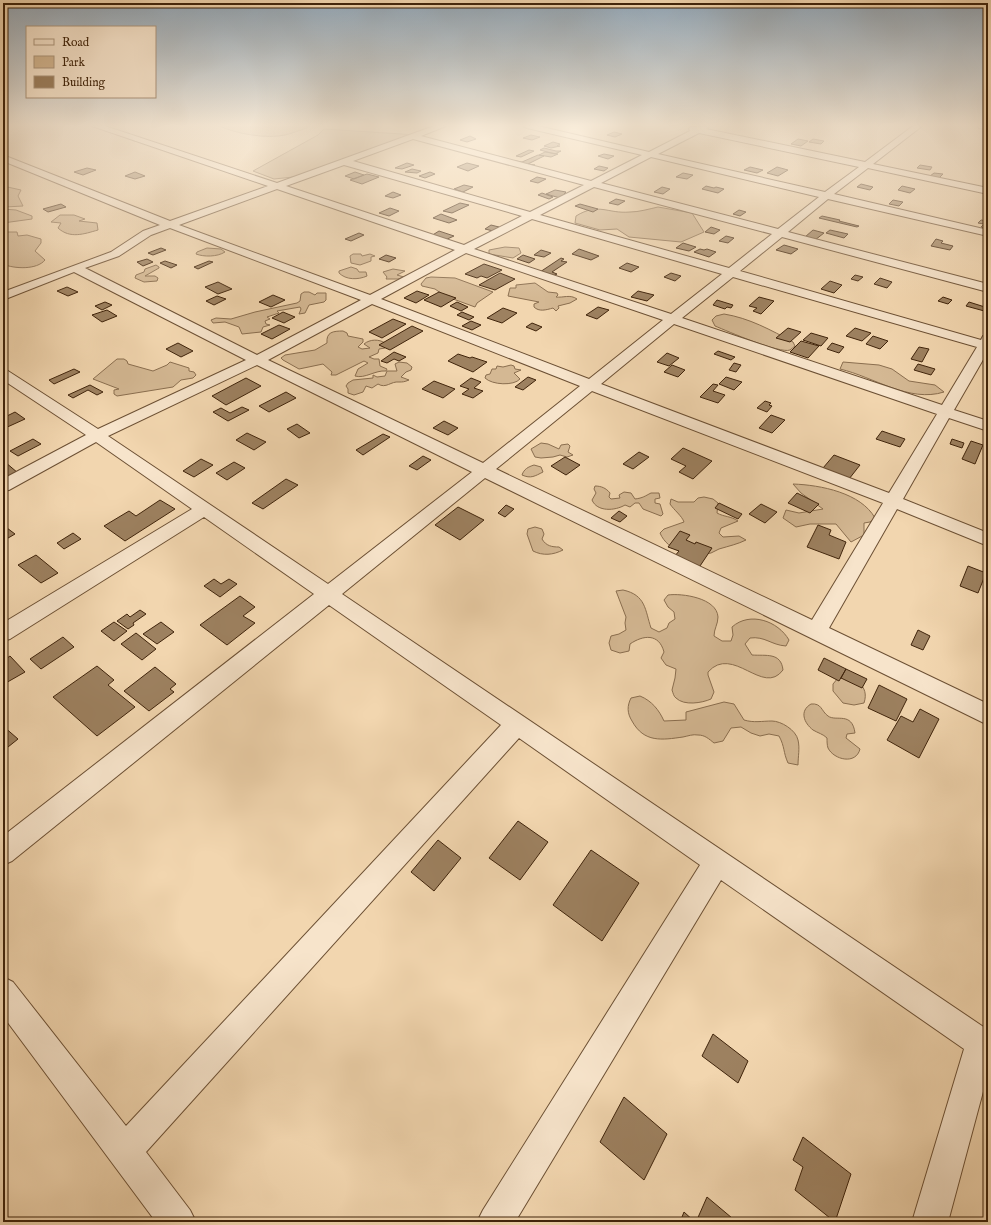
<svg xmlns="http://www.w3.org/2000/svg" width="991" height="1225" font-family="'IM FELL English',serif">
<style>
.green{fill:#d4b893;stroke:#8a6e4f}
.building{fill:#9d8160;stroke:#40240b}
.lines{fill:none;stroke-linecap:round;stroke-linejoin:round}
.street-casing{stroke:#6c5034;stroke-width:2}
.street{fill:#f7e4cb;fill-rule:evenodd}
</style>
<rect width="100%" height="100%" fill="#f2d6af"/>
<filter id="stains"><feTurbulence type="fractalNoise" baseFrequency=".005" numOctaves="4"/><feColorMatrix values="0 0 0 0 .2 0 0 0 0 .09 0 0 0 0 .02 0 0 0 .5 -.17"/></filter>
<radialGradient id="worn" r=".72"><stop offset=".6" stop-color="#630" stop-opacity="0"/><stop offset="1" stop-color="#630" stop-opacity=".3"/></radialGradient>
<path class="green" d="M220 126H308L307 128C300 130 293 133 285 135 267 139 236 134 220 126Z
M324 129 417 135 303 176 274 179 253 171 318 135Z
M3 186 21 190 18 196 23 206 5 207 3 205Z
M658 207 692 213 704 232 681 242 629 237 617 229 600 230 575 223 576 216C599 202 607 214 630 212 639 212 649 209 658 207Z
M3 209 16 210 32 216V219L3 223Z
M60 215H74L85 219 79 221 97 223 98 230C84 234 70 239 58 228L61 223 51 222Z
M8 232H17L18 236 27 235 41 239V243L35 251 45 260C37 270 14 269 3 264V234Z
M505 247 519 248 521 253 513 258 489 254V250Z
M207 248 221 249 225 252C217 257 204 257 196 254L197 252Z
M353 254H361L362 256 370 254 375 256 371 257V261L360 265 351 263 350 256Z
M156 265 159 267V268L145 276H155L158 278 157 281 144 282 135 278 136 275 144 272 145 269Z
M351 267 357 269 359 272H366L367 276C358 280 346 280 339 273V271Z
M393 269 405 271 397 275 404 277 398 279H386L387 277 383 272Z
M431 277 455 278 493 292 477 303 475 307 445 296 435 289 422 286 421 284 426 278Z
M535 283 548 292 557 293 558 295 556 297C563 298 570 294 577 299L570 303 558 306 559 308 556 311 553 308C546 310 539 312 534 307V304L539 302 508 296 510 288H516V285Z
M304 292H309L315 295 317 293H326V300L324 302 309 305 305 313 299 314 301 309 300 307 277 311 279 313 267 317 270 319 265 321 266 324 270 325 263 327 261 332 242 334 239 327 225 322 213 323 211 320 216 318 231 319 255 312 297 303 300 301 301 294Z
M724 314C749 318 771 330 793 342L795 346C793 347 792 349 790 350 780 354 727 331 715 326L712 320 716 316Z
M343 331 347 333 348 336 363 339V342L358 347 362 349 370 348 364 344C370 339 379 339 385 343V348L379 349 378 353 369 357 374 359H379L380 366 387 369 386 371C375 370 365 379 355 376L358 369 368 363 364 361 336 375H331L332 372 323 364 299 369 283 360 281 358 285 355 315 350 327 343C326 332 333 331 343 331Z
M117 359H124L127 361 128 364 153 371 167 365 170 362 189 368V371L194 372 196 375 193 378 181 380 173 387 117 396 114 394V390L119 389 93 379Z
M399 362 407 363 412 367 411 370 406 372 401 377 409 380C404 382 403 382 399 382 391 381 386 389 378 384L372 388 366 386 363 392 354 395 348 393V389L346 386 348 383 353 380 373 378V375L377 377 385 376 387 371H397L395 364Z
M843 362 879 365 892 369 909 381 935 385 944 392C909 403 874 377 840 369Z
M511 365 514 366 515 369 521 370 514 373 520 379C514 386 492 385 485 378L486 375 490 374 492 369H496L497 366 503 367Z
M541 443 548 444 559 449 561 445 568 444 570 446 568 452 573 455 567 457 560 455 553 457 541 458 535 457 531 449Z
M534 465 541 467 543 472C535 476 531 479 522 475 524 469 528 467 534 465Z
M793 484C821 485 861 493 875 518L870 522 864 523V535L851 542 836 524H810L796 527 783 518 786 510 799 513 823 509 801 493Z
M595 486C601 486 606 488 610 493L609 497 611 499 620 498 619 495 624 492 631 493 635 499C643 498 645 496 651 493H659L660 498 655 499V503L660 504 663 514 661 516 643 509 639 503H635L630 507 625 505C615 511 597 512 592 500L596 493 594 489Z
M704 497 713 499 718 503 717 513C724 517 731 516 738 521L721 528 719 533 723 537 739 536 746 540C738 544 729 546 719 549 716 550 714 552 711 553 692 557 668 552 660 533L664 529 684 522C682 516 674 510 670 504L671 499 678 502H694L698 498Z
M535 527 542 529 544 534 542 539C546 546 552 547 559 547L563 550C553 555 543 556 533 551L527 534 528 529Z
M623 590C646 595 645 610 651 628L659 632 667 628 669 623 675 619 674 612 668 607 664 600 668 595C682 593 717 598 718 617 718 624 714 629 714 636L722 641H731L733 635 732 627C750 611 778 621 789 640L786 646C771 645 765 636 750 638L745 644 752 655C766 656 781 652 783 670 763 697 733 644 708 672V675L714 692 711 699C702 703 684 706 676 698 674 697 673 693 672 690L675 678 676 669 666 665 661 658 664 652C659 633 643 635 630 644L629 651 620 653 611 650 609 643 611 636 619 634 626 630 625 623 626 617 616 591Z
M838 678C854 677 870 685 864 703L854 705 843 703 833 691V684Z
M640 696C652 701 659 710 664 721L686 720V712L724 702 734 704 744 720C754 723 762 721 772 721 781 721 796 730 798 740 800 748 798 757 798 765L788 763C783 752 785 747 779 736L769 734 760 736 751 733 741 727 731 728 723 741 714 743C709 739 705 735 698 735 693 734 688 736 683 737 662 740 644 743 632 721 627 713 627 706 631 698Z
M811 704C822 703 821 711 828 716 836 722 852 711 855 733L847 734 846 738 860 749C856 765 834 760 828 748 827 745 827 741 827 738 823 734 818 733 813 730 804 723 799 711 811 704Z"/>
<path class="building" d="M614 132 622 134 615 137 607 135Z
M531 135 540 137 532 140 523 138Z
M470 136 476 139 467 142 460 140Z
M798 139 808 141 801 146 791 144Z
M813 139 824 141 821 144 809 142Z
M553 142 560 144 557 146H560L551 148 544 146Z
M544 148 556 151H561L555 154 540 150Z
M529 150 534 151 521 157 516 156Z
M545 152 558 154 551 157 539 155Z
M604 154 614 156 608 159 598 156Z
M538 155 544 156 528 164 535 165 532 167 513 162 516 161 522 162Z
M407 163 414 165 402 169 395 168Z
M467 163 479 166 468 171 457 167Z
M920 165 932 167 930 170 917 168Z
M599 166 608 168 604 171 594 169Z
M750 167 763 170 757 173 744 170Z
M777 167 788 170 778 176 767 173Z
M87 168 96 170 83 175 74 172Z
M412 169 421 171 417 173 405 172Z
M135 172 145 176 135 179 125 176Z
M355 172 364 175 354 179 345 176Z
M430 172 435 174 425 178 419 176Z
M683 173 693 175 687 179 676 177Z
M934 173 943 174 939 178 930 176Z
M367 174 379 177 362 184 350 180Z
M537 177 546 179 538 183 530 181Z
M861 184 873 187 870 190 857 187Z
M464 185 473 187 463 192 454 189Z
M706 186 714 188 716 187 724 189 718 193 702 189Z
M902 186 915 189 910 193 898 190Z
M662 187 670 189 663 194 654 192Z
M555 190 566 192 564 194 568 195 560 198 546 194Z
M393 192 401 195 393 198 385 196Z
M542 193 553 197 549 199 538 195Z
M616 199 625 201 618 205 609 203Z
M893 200 903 202 899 206 889 204Z
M460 203 469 205 452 213 443 211Z
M61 204 66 207 48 212 43 209Z
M580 204 598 209 593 212 575 206Z
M390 208 399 211 389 216 379 213Z
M739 210 746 212 740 216 733 214Z
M441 214 457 220 449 223 433 218Z
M822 216 840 220 839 221 859 226 857 227 819 218Z
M981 220 988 221V229L981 227 984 224 978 223Z
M491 225 499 227 493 231 485 229Z
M711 227 720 230 714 234 705 232Z
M813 230 824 233 815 240 805 237Z
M830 230 848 234 844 238 826 233Z
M439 231 454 236 445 240 431 236Z
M359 233 364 235 351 241 345 239Z
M726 236 734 238 728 243 719 241Z
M936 239 943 241 941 243 953 246 950 250 931 246Z
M683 243 696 247 689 251 676 248Z
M784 245 798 249 791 254 776 250Z
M161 248 166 250 153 255 148 253Z
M579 249 599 256 591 260 572 254Z
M700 249 704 250 707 249 716 252 709 257 694 252Z
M541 250 551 253 544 257 534 255Z
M386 255 396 258 389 262 379 259Z
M523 255 535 259 529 263 517 259Z
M561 258 564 259 561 261 567 262 552 272 557 274 553 276 540 272Z
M147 259 153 262 143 266 137 262Z
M165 261 177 265 171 268 160 263Z
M209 261 213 262 198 269 194 267Z
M627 263 639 267 631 272 619 268Z
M484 264 502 270 487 278 481 276 477 278 465 274Z
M500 273 515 279 495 290 479 285Z
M671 273 681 276 675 281 664 277Z
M855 275 863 277 858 281 851 279Z
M880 278 892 282 887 288 874 284Z
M830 281 842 285 834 293 821 289Z
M218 282 232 289 218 294 205 287Z
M67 287 78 292 68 296 57 291Z
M417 291 429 295 416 303 404 298Z
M638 291 654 295 647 301 631 297Z
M439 292 456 298 441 307 424 300Z
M273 295 285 300 271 307 259 302Z
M217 296 226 299 214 305 206 301Z
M759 297 774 301 761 314 753 311 757 308 749 306Z
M943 297 952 300 948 304 938 301Z
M717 300 733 305 731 308 727 307 725 309 713 305Z
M105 302 112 305 102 310 95 306Z
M457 302 468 307 461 311 450 306Z
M969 302 988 308V312L966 306Z
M598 307 609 310 597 319 586 315Z
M503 308 517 313 502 323 487 318Z
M107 310 117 316 102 322 92 315Z
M283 312 295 317 284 323 272 318Z
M462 312 474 317 469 320 457 315Z
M393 319 406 324 382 338 369 332Z
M471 321 481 325 472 330 462 326Z
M532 323 542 327 536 331 526 327Z
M279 325 290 329 272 339 261 334Z
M412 326 423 331 390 350 379 345Z
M788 328 801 332 790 342 776 338Z
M855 328 871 333 862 341 846 336Z
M811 333 828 338 821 346 803 340Z
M873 336 888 341 880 349 866 344Z
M801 341 819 346 808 358 790 352Z
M178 343 193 351 181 357 166 349Z
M832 343 844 347 839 353 827 349Z
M919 347 929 349 922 362 911 359Z
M718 351 735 357 731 360 714 354Z
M394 352 406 357 399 361 394 359 387 363 381 361Z
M667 353 679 358 669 366 657 362Z
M458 354 470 358 472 357 487 362 473 372 448 361Z
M734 363 741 365 736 372 729 370Z
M918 364 935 369 931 375 914 370Z
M672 365 685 370 678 377 664 372Z
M74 369 80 372 54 384 49 380Z
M528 377 536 380 523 390 515 387Z
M726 377 742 382 734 390 719 384Z
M246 378 261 386 226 405 212 396Z
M471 378 481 382 474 388 483 391 473 398 462 394 469 389 460 386Z
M434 381 455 389 443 398 422 389Z
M713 384 718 385 713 391 725 395 718 403 700 397Z
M90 385 103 392 97 395 88 390 73 398 68 395Z
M286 392 296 398 269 412 259 406Z
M765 401 771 403 769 405 772 406 767 412 757 408Z
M242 407 249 410 228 421 213 412 221 408 230 413Z
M15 412 25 419 3 429V418Z
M771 415 785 420 772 433 759 428Z
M444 421 458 428 448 435 433 428Z
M297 424 310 433 299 438 287 429Z
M882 431 905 439 900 447 876 439Z
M247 433 266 442 254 450 236 440Z
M383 434 390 437 363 455 356 450Z
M33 439 41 444 18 456 10 451Z
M952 439 964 443 962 448 950 444Z
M971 441 983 445 975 464 962 459Z
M683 448 712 461 693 479 679 472 686 466 671 459Z
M639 452 649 457 633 469 623 464Z
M834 455 860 465 849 479 823 468Z
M423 456 431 460 417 470 409 466Z
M565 457 580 465 566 475 551 466Z
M201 459 213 465 194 477 183 471Z
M5 462 18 473 3 481V463Z
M234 462 245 468 227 480 216 473Z
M286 479 298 485 263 509 252 503Z
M797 493 819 504 810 513 788 503Z
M160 500 175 509 125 541 104 526 129 511 136 516Z
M719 503 742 514 738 519 715 508Z
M761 504 777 512 765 523 749 514Z
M506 505 514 509 505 517 498 513Z
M458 507 484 520 460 540 435 525Z
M619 511 627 516 620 522 611 518Z
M3 525 15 534 3 541Z
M818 525 831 530 829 535 846 542 839 559 807 547Z
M680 531 690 535 686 540 695 544 696 542 712 548 698 569 674 557 679 551 668 547Z
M73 533 81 539 64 549 57 543Z
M36 555 58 573 41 583 18 565Z
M968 566 986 573 978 593 960 586Z
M214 579 221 584 229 579 237 584 220 597 204 586Z
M240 596 255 607 243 616 255 623 227 645 200 625Z
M140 610 146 614 133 623 134 625 128 629 117 621 127 614 130 617Z
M114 622 127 631 114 641 101 631Z
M161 622 174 632 157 644 143 634Z
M918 630 930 636 923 650 911 645Z
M136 633 156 649 142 660 121 644Z
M63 637 74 647 41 669 30 659Z
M10 656 25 672 4 684 3 683V661Z
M824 658 846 669 839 681 818 670Z
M97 666 114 680 108 685 135 707 97 736 53 697Z
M155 667 176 684 170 689 174 692 149 711 124 691Z
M846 669 867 679 862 688 841 678Z
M879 685 907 699 896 721 868 708Z
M920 709 939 719 919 758 887 740 901 716 913 722Z
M3 726 18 739 3 751Z
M518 821 548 842 520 880 489 858Z
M438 840 461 858 434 891 411 872Z
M591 850 639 883 602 941 553 905Z
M713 1034 748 1061 738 1083 702 1056Z
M624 1097 667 1134 644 1180 600 1142Z
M803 1137 851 1174 835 1222 795 1190 803 1167 793 1160Z
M707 1197 732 1218 730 1222H696Z
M684 1212 695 1222H680Z"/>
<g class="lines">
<g class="street-casing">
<path id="street" d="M92 126H105L277 183 434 126H446L421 136 591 181 642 155 527 128 523 126H538L649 152 690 131 689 129 690 127 710 126 706 129 865 162 913 126H922L873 164 988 188V194L868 168 834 194 988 230V236L828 199 788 232 988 284V292L782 237 740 271 981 340 983 336 988 335V351L954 410 988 421V431L949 418 903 499 988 533V546L897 509 829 628 988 704V725L485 478 342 594 988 1030V1073L948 1222H912L964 1049 721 880 515 1222H477L483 1210 700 865 519 738 146 1152 190 1210 196 1222H156L3 1016V977L13 982 126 1126 501 725 329 605 12 861 3 865V836L314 594 204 517 10 639 3 641V623L192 509 96 442 9 490 3 491V479L86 435 3 380V370L8 371 98 429 246 360 74 272 3 300V292L111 252 143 231 160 225 3 161V155L170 221 268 186ZM699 133 859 167 825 192 658 154ZM413 139 584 185 530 212 353 161ZM651 157 819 197 778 229 601 183ZM344 165 522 216 464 245 286 186ZM594 187 772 234 729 268 540 215ZM277 189 455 250 370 295 179 225ZM532 219 722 274 671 314 474 249ZM170 228 361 300 257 355 85 268 119 256 151 235ZM466 253 663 320 589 379 381 299ZM733 277 977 347 942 405 682 318ZM372 304 580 386 483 463 268 360ZM674 324 937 414 889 493 601 384ZM257 365 472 472 328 584 108 436ZM592 391 883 503 812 620 496 469Z
M978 126H988V129L979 128Z"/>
</g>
<use href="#street" class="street"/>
</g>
<linearGradient id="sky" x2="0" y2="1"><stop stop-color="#93a9bb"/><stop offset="0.42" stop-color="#f9eddb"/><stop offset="1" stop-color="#f9eddb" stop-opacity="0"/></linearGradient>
<rect width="991" height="298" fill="url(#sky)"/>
<rect width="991" height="1225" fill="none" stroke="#f2d6af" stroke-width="16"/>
<rect x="4" y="4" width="983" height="1217" fill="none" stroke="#40240b" stroke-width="2"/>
<rect x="8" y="8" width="975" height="1209" fill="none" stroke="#40240b"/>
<rect x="26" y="26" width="130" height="72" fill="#f7e4cb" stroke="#ae977e"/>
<rect x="34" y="39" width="20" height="6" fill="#f7e4cb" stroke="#ae977e"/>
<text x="62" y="46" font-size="12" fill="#40240b">Road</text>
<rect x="34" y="56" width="20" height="12" fill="#d4b893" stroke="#ae977e"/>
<text x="62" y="66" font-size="12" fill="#40240b">Park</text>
<rect x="34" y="76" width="20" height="12" fill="#9d8160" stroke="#ae977e"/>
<text x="62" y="86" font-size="12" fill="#40240b">Building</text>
<rect width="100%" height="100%" filter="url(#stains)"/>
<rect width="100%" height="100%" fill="url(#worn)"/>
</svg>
